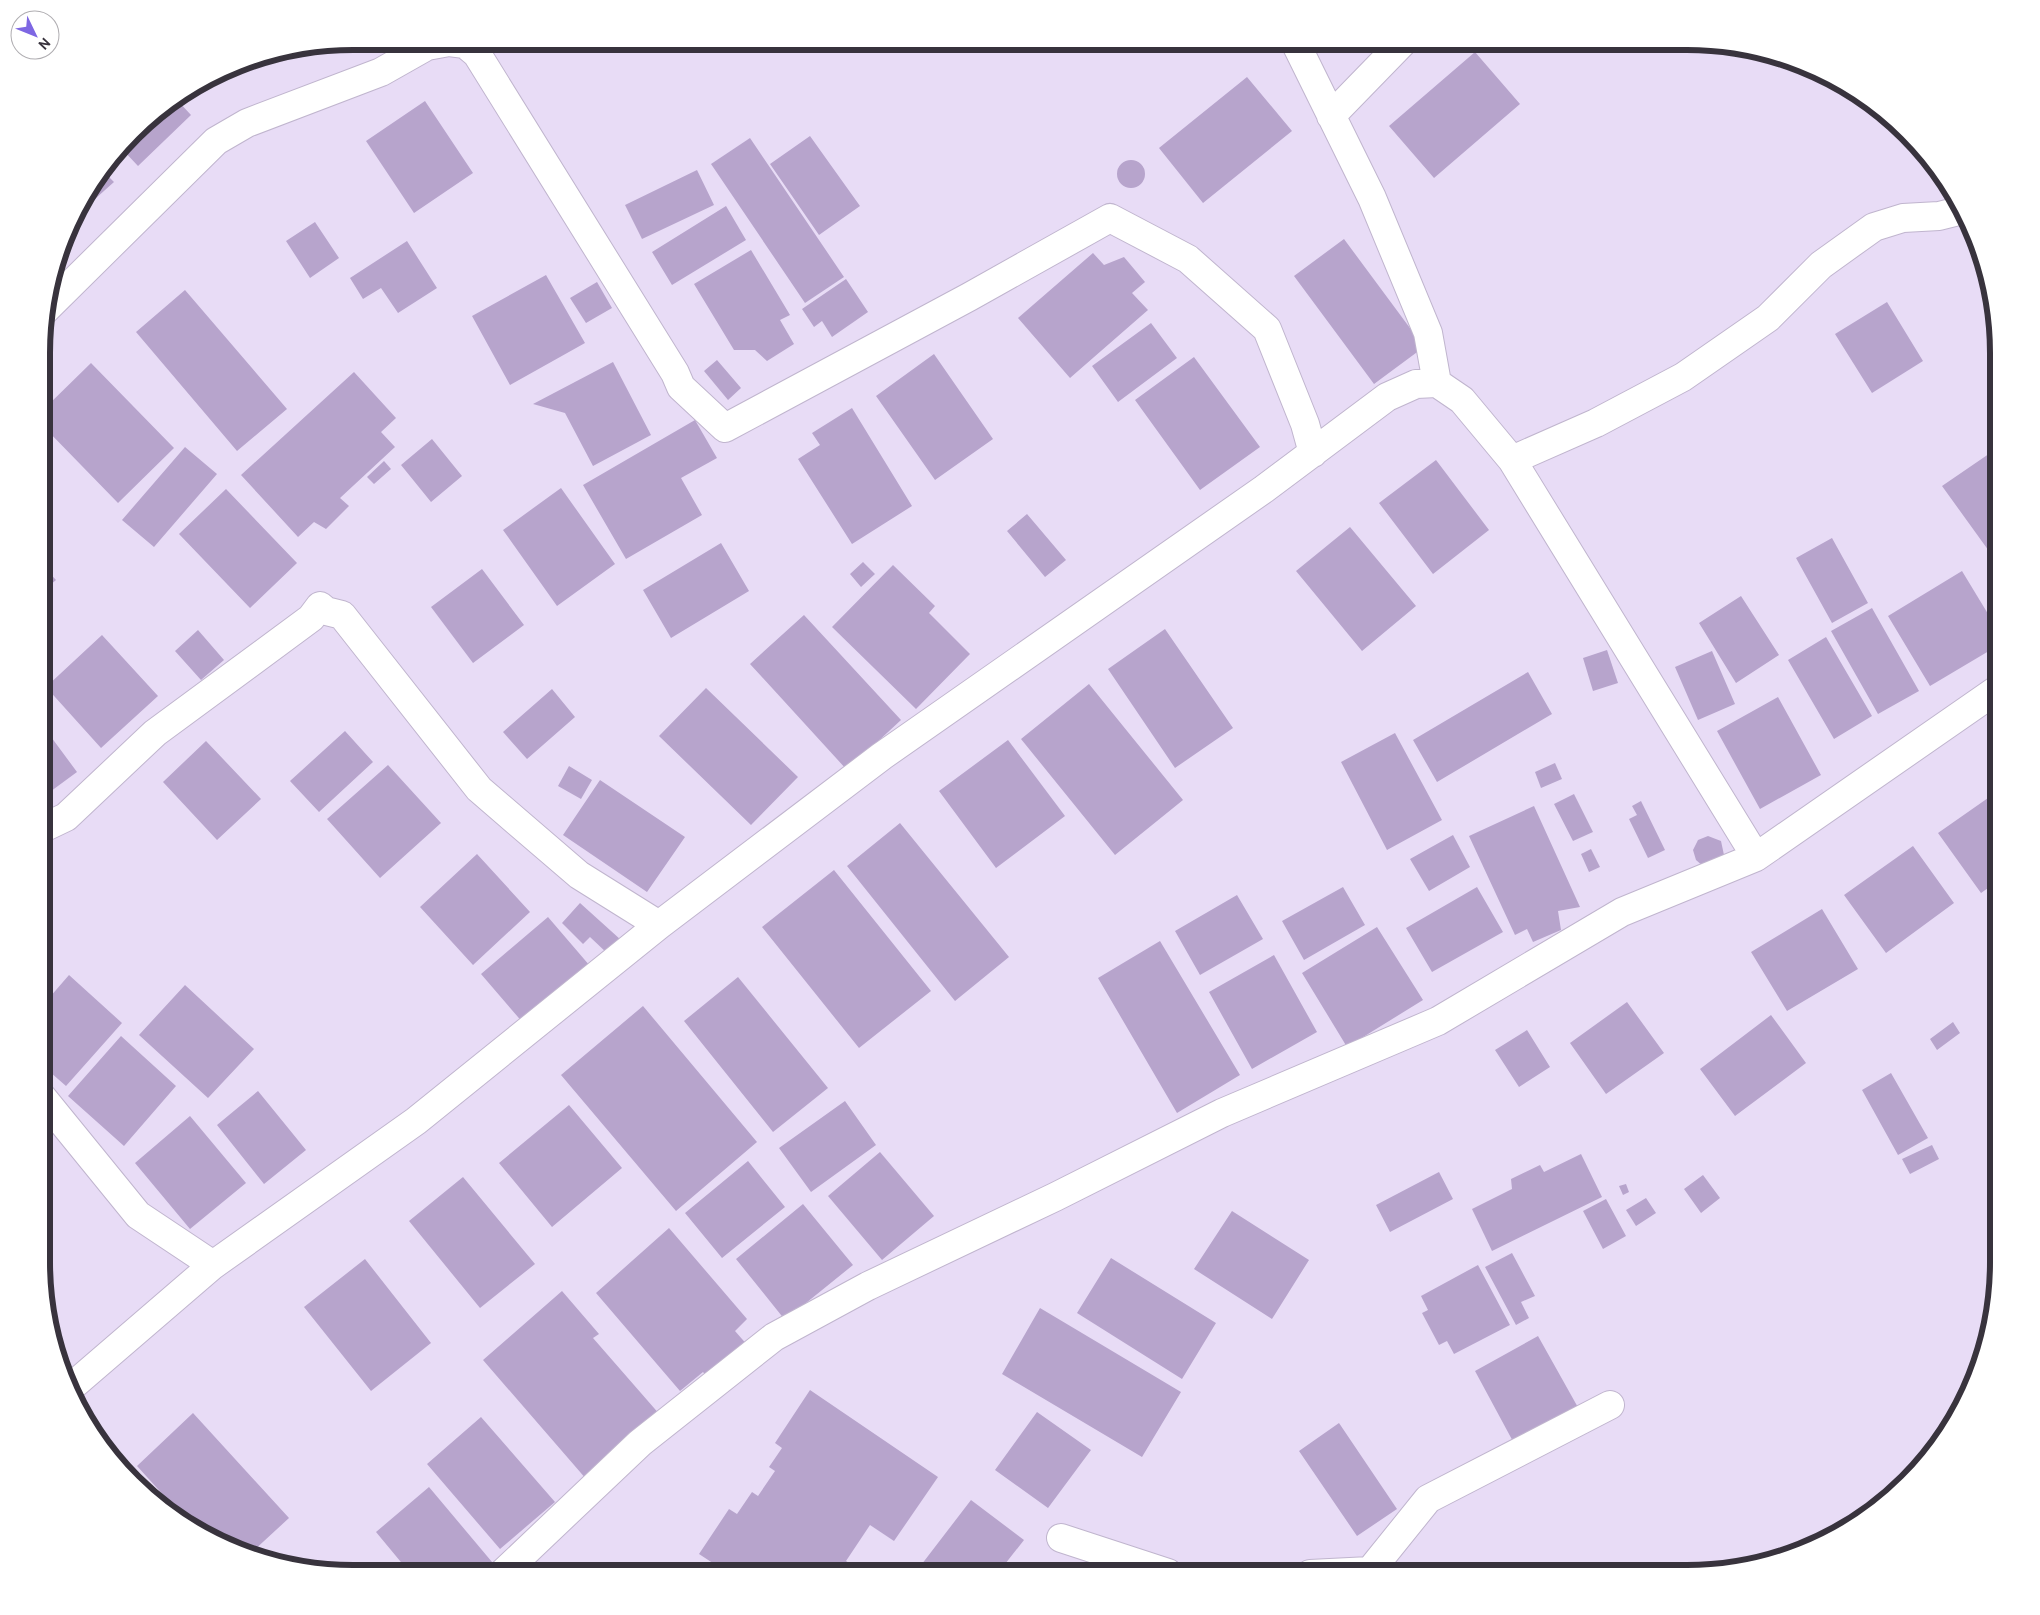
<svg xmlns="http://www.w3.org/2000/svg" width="2040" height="1615" font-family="Overpass,sans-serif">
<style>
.building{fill:#b7a4cc}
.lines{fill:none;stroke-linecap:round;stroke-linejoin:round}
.minor-casing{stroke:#c0b5ce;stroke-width:30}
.minor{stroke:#fff;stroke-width:28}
.rim{fill:none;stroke:#38333d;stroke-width:6}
</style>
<rect width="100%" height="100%" fill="#e8dcf6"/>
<path class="building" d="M1475 52 1520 104 1434 178 1389 126Z
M1247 77 1292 131 1203 203 1159 148Z
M178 101 191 115 138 166 122 149 148 118Z
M425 101 473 173 414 213 366 141Z
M810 136 860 206 819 235 770 164Z
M750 138 844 277 805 303 711 164Z
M1117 174a14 14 0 1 1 28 0a14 14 0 1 1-28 0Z
M697 170 714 205 642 239 625 205Z
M104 172 114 182 76 216 83 197Z
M726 206 746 240 672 285 652 252Z
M315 222 339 258 310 278 286 241Z
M1344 239 1424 347 1374 384 1294 276Z
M407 241 437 288 398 313 381 288 363 299 350 278Z
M751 250 790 315 780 320 794 344 767 361 755 350H734L694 284Z
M1093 253 1104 265 1124 257 1145 282 1132 293 1148 310 1070 378 1018 318Z
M546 275 585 343 510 385 472 316Z
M846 279 868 312 832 337 822 321 814 327 802 309Z
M597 282 612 308 586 323 570 298Z
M185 290 287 409 237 451 136 332Z
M1887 302 1923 361 1872 393 1835 334Z
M1151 323 1177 358 1118 402 1092 366Z
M934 354 993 439 935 480 876 396Z
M1194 357 1260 447 1200 490 1135 400Z
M717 360 741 388 728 400 704 371Z
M613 362 651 435 593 466 565 413 533 404Z
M91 363 174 448 118 503 44 427V409Z
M354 372 396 418 381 432 395 447 340 498 349 506 326 529 314 522 298 537 241 475Z
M852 408 912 506 852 544 798 459 820 445 812 433Z
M695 420 717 458 681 478 702 515 626 559 583 485Z
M432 439 462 476 431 502 401 465Z
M185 447 217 474 154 547 122 520Z
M1999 447V565L1942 486Z
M1436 460 1489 530 1433 574 1379 503Z
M384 461 391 469 374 484 367 477Z
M561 488 615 564 557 606 503 530Z
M226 489 297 563 250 608 179 534Z
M1027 514 1066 560 1045 577 1007 531Z
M1350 527 1416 606 1362 651 1296 571Z
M1832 538 1868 603 1832 623 1796 558Z
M721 543 749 591 671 638 643 590Z
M863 562 875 574 861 587 850 574Z
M893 565 935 606 929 613 970 654 916 709 832 627Z
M43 566 56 580 43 591Z
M482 569 524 625 473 663 431 607Z
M1962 571 1999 632V645L1930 686 1888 616Z
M1741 596 1779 655 1736 683 1699 623Z
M1872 608 1919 691 1878 714 1831 631Z
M804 615 901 720 847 770 750 664Z
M1165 629 1233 728 1175 768 1108 669Z
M198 630 224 660 201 680 175 651Z
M102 635 158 696 101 748 46 687Z
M1826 637 1872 716 1834 739 1788 660Z
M1607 650 1618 683 1593 691 1583 658Z
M1712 651 1735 704 1698 720 1675 667Z
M1528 672 1552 714 1437 782 1413 740Z
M1089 684 1183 800 1115 855 1021 739Z
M706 688 798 777 751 825 659 736Z
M552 689 575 717 527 759 503 732Z
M1778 697 1821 775 1760 809 1717 731Z
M43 726 77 772 43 797Z
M345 731 373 762 319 812 290 781Z
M1395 733 1442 820 1387 850 1341 762Z
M1008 740 1065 816 996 868 939 791Z
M206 741 261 799 217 840 163 782Z
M1555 763 1562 779 1541 788 1535 772Z
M388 765 441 823 380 878 327 819Z
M569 766 592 780 581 799 558 786Z
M600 780 685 837 647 892 563 835Z
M1998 791V881L1981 893 1938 833Z
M1574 794 1593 832 1573 841 1554 804Z
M1641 801 1665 850 1648 858 1629 819 1637 815 1632 806Z
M1534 806 1580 907 1558 911 1561 930 1533 942 1527 929 1515 935 1469 836Z
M900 823 1009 957 955 1001 847 866Z
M1453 835 1470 867 1429 891 1410 859Z
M1708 836 1721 841 1724 855 1704 867 1696 860 1693 850 1698 840Z
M1913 846 1954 903 1886 953 1844 895Z
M1591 849 1600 867 1589 872 1581 854Z
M477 854 530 912 473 965 420 907Z
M834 870 931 991 859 1048 762 927Z
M1343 887 1365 925 1304 960 1282 921Z
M1477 887 1503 932 1432 972 1406 928Z
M1237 895 1263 939 1200 975 1175 931Z
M580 903 621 940 608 954 590 937 583 944 562 923Z
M1822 909 1858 969 1787 1011 1751 952Z
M548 917 590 966 524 1024 481 974Z
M1377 927 1423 1000 1347 1047 1302 973Z
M1160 941 1240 1075 1177 1113 1098 978Z
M1274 955 1317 1032 1252 1069 1209 992Z
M69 975 122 1023 66 1086 42 1065 43 1005Z
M738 977 828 1088 773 1132 684 1021Z
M185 985 254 1049 208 1098 139 1035Z
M1627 1002 1664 1053 1606 1094 1570 1043Z
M643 1006 757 1142 676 1211 561 1075Z
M1771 1015 1806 1063 1735 1116 1700 1069Z
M1953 1022 1960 1033 1937 1050 1930 1039Z
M1527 1030 1550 1067 1519 1087 1495 1050Z
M1998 1032V1057L1988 1037Z
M121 1036 176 1086 124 1146 68 1096Z
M1891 1073 1928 1138 1898 1155 1862 1090Z
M258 1091 306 1150 264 1184 217 1125Z
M845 1101 876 1145 811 1192 779 1148Z
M569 1105 622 1168 552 1227 499 1163Z
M190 1116 246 1183 190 1229 135 1163Z
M1932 1145 1939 1159 1910 1174 1902 1159Z
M880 1152 934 1216 882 1260 828 1196Z
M1581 1154 1602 1197 1492 1251 1472 1209 1512 1189 1511 1179 1540 1165 1544 1172Z
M748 1161 785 1207 722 1258 685 1213Z
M1439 1172 1453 1199 1390 1232 1376 1205Z
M1703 1175 1720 1198 1701 1213 1684 1189Z
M463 1177 535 1264 480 1308 409 1221Z
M1626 1184 1629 1192 1623 1195 1619 1186Z
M1646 1198 1656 1213 1636 1226 1626 1210Z
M1606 1199 1626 1236 1603 1249 1583 1211Z
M803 1204 853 1265 785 1320 736 1259Z
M1232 1211 1309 1260 1272 1319 1194 1269Z
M669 1228 747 1319 735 1331 749 1347 711 1381 703 1372 680 1391 596 1293Z
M1512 1253 1535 1296 1521 1302 1529 1318 1516 1325 1485 1267Z
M1111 1258 1216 1323 1182 1379 1077 1313Z
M365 1259 431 1343 371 1391 304 1307Z
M1478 1265 1510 1325 1454 1354 1447 1341 1439 1345 1422 1313 1428 1310 1421 1296Z
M562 1291 599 1334 593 1338 661 1416 587 1480 483 1360Z
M1040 1308 1181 1392 1142 1457 1002 1374Z
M1538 1336 1580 1411 1516 1447 1475 1371Z
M810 1390 938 1477 894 1541 870 1525 846 1561 864 1573H728L699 1554 729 1509 737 1514 752 1492 758 1496 775 1471 769 1467 782 1448 775 1443Z
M1037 1412 1091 1450 1048 1508 995 1470Z
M193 1413 289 1518 250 1554 233 1550 187 1521 137 1466Z
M481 1417 555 1502 500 1549 427 1464Z
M1339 1423 1397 1509 1357 1536 1299 1451Z
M137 1471 167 1508 147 1496 131 1476Z
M429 1487 492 1562 479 1573H410L376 1532Z
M971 1500 1024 1540 998 1573H915Z"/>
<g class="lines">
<g class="minor-casing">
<path id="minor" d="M1295 42 1372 198 1428 333 1437 383
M1331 116 1403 42
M45 310 216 141 247 123 381 72 427 46 449 42 465 44 477 54 675 373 681 387 725 428 969 297 1110 218 1188 259 1267 329 1305 424 1313 453
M1512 460 1596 423 1683 377 1768 318 1821 265 1874 227 1903 218 1939 216 1963 210
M43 828 66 817 155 733 311 618 320 606 326 611 342 615 479 789 579 875 659 925
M42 1097 138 1215 213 1265
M70 1388 213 1265 416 1121 659 925 882 756 1264 489 1387 397 1416 384 1437 383 1462 400 1512 460 1756 857
M1061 1538 1168 1573
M503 1573 640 1443 774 1337 868 1286 1055 1197 1222 1113 1438 1021 1622 912 1756 857 1998 689
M1310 1574 1370 1571 1428 1499 1610 1405"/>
</g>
<use href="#minor" class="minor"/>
</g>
<path d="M0 0H2040V1615H0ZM353 50H1687A303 303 0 0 1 1990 353V1262A303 303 0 0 1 1687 1565H353A303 303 0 0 1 50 1262V353A303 303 0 0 1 353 50Z" fill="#fff" fill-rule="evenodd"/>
<path class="rim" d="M353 50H1687A303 303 0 0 1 1990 353V1262A303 303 0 0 1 1687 1565H353A303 303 0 0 1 50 1262V353A303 303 0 0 1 353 50Z"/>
<g transform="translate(35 35) rotate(133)"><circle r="24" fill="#ffffff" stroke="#afadb1"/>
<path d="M0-4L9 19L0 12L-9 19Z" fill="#7e67e3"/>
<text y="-8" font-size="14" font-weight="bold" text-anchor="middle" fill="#38333d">N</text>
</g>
</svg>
